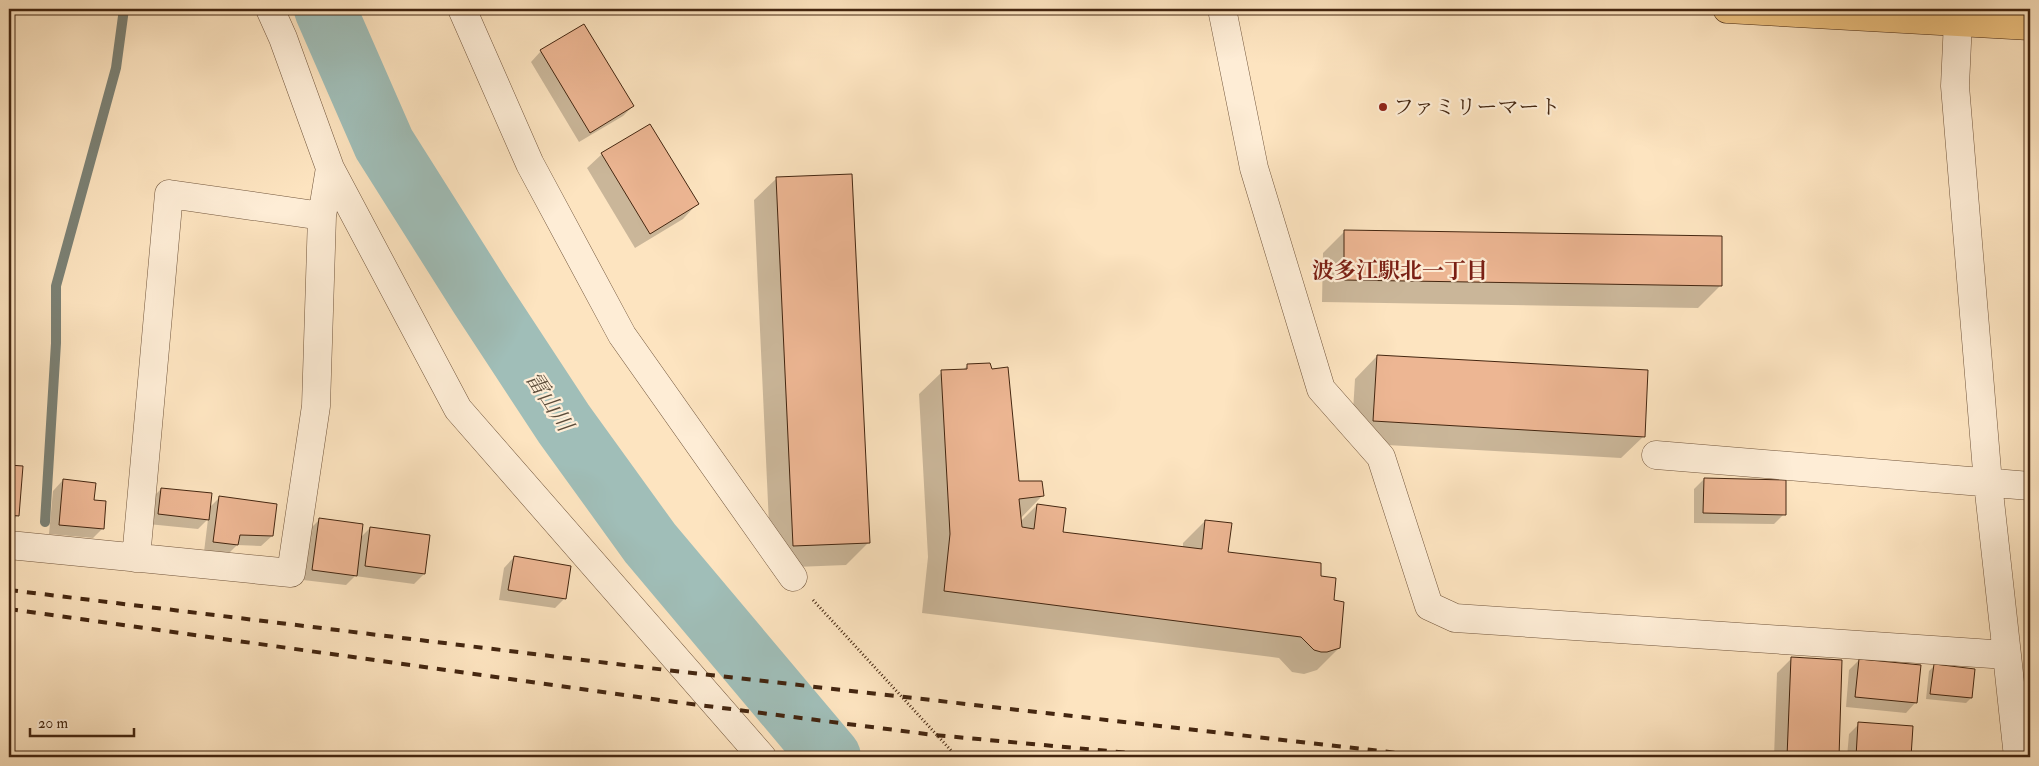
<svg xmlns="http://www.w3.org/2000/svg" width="2039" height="766" font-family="'IM FELL Double Pica','Noto Serif JP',serif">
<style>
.shadow{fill:#0003}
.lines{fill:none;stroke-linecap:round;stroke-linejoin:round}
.stream{stroke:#7b8175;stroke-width:10}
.river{stroke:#a0beb8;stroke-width:62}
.building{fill:#edb693;stroke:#442610}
.minor-casing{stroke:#72563c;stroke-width:29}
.trunk-casing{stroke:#442610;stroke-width:29}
.path{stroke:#442610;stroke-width:3;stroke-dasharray:1 2.5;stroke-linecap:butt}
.minor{stroke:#feedd6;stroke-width:28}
.trunk{stroke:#eec280;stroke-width:28}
.rail{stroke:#442610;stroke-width:4;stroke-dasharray:9 9;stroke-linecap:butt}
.poi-dot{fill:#8f2418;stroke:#feedd6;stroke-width:2}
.labels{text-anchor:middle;stroke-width:4.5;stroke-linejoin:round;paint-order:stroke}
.poi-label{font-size:21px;fill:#442610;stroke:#feedd6;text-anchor:start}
.neighbourhood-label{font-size:22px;font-weight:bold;fill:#7a1f14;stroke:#feedd6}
.water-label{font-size:22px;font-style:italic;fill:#5b4c3a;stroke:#feedd6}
</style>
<rect width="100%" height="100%" fill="#fde4c0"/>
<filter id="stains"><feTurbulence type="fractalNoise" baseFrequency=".004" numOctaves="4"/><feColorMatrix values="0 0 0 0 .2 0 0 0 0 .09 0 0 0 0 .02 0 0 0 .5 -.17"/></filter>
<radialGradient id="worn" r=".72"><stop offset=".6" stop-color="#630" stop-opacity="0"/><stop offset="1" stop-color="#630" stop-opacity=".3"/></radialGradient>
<path class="shadow" d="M541 51 633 106 623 116 579 142 531 62Z
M649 126 697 204 683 219 635 248 587 168 602 154Z
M777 178 868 543 846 565 771 568 754 200Z
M1345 231 1720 286 1698 308 1322 302 1323 253Z
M1377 356 1644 436 1621 458 1351 443 1355 379Z
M968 365 1018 482 1042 496 1020 519V522L1037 505 1061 534 1183 548V543L1205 521 1227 553 1320 577 1333 601 1339 648 1317 670 1304 674 1292 672 1279 658 922 613 928 557 919 394 942 372 962 371Z
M9 466 22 467 18 515 9 524Z
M1704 479 1784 514 1774 524 1694 523V489Z
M63 480 103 528 93 538 49 534 53 491Z
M161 489 209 508 219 498 272 536 261 546 237 545 227 555 204 552 208 519 198 529 148 524 151 499Z
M319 520 360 538 370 528 424 574 414 584 355 576 346 585 303 580 309 530Z
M514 557 565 598 555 608 499 600 504 568Z
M1791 659 1841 661 1837 757H1774L1777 673Z
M1859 660 1916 702 1906 713 1846 707 1849 670Z
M1934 666 1971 698 1966 703 1926 699 1929 671Z
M1859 724 1912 727 1910 757H1847L1849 734Z"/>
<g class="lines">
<path class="stream" d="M45 522 56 343V286L116 68 124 9"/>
<path class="river" d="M325 9 384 144 480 296 564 424 650 543 830 757"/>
</g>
<path class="building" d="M584 24 634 106 590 133 540 50Z
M650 124 699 204 650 234 601 153Z
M852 174 870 543 793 546 776 177Z
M1344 230 1722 236V286L1344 280Z
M1377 355 1648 370 1645 437 1373 421Z
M990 363 992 369 1008 367 1019 481H1042L1044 496 1019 499 1022 527 1034 529 1037 504 1066 508 1063 532 1202 549 1205 520 1232 523 1228 552 1321 563V576L1336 578 1334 600 1344 602 1340 648 1327 652H1321L1314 650 1301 637 944 591 950 534 941 370 967 369V364Z
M9 465 23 466 19 516 9 515Z
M1704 478 1786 480V515L1703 513Z
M63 479 96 483 94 500 106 501 104 529 59 525Z
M161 488 212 493 209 520 158 514Z
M219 496 277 504 273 536 240 535 238 545 213 542Z
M319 518 363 524 357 576 312 570Z
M370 527 430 535 425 574 365 566Z
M514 556 571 566 566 599 508 590Z
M1791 657 1842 660 1839 757H1787Z
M1859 659 1921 665 1917 703 1855 697Z
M1934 664 1975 669 1972 698 1930 694Z
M1858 722 1913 726 1911 757H1856Z"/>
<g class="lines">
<g class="minor-casing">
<path id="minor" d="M270 9 283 38 330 168 458 409 762 757
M462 9 530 164 622 335 793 577
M1222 9 1254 168 1321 389 1381 457 1429 606 1455 618 2007 655 2018 757
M1958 21 1955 86 1988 483 2007 655
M1656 455 2030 486
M9 545 291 573 316 406 322 216 330 168
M136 558 169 194 322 216"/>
</g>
<g class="trunk-casing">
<path id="trunk" d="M1727 9 2030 26"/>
</g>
<path class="path" d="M813 600 957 757"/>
<use href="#minor" class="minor"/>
<use href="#trunk" class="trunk"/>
<path class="rail" d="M9 590 649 668 1433 757
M9 609 660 700 934 735 1174 757"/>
</g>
<circle class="poi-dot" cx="1383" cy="107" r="5"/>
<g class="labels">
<g class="poi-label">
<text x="1393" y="114">ファミリーマート</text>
</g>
<g class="neighbourhood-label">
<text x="1400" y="278">波多江駅北一丁目</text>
</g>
<g class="water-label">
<text transform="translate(550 401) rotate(57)" y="8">雷山川</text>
</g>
</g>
<rect width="2039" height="766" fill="none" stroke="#fde4c0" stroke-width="30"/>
<rect x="10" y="10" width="2019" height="746" fill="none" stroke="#442610" stroke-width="2.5"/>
<rect x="15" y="15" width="2009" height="736" fill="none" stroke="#442610"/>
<path d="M30 728v8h104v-8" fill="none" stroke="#442610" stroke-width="2.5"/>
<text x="38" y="728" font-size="15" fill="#442610" stroke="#feedd6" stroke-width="4" paint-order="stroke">20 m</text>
<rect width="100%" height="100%" filter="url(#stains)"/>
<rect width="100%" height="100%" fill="url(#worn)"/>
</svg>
